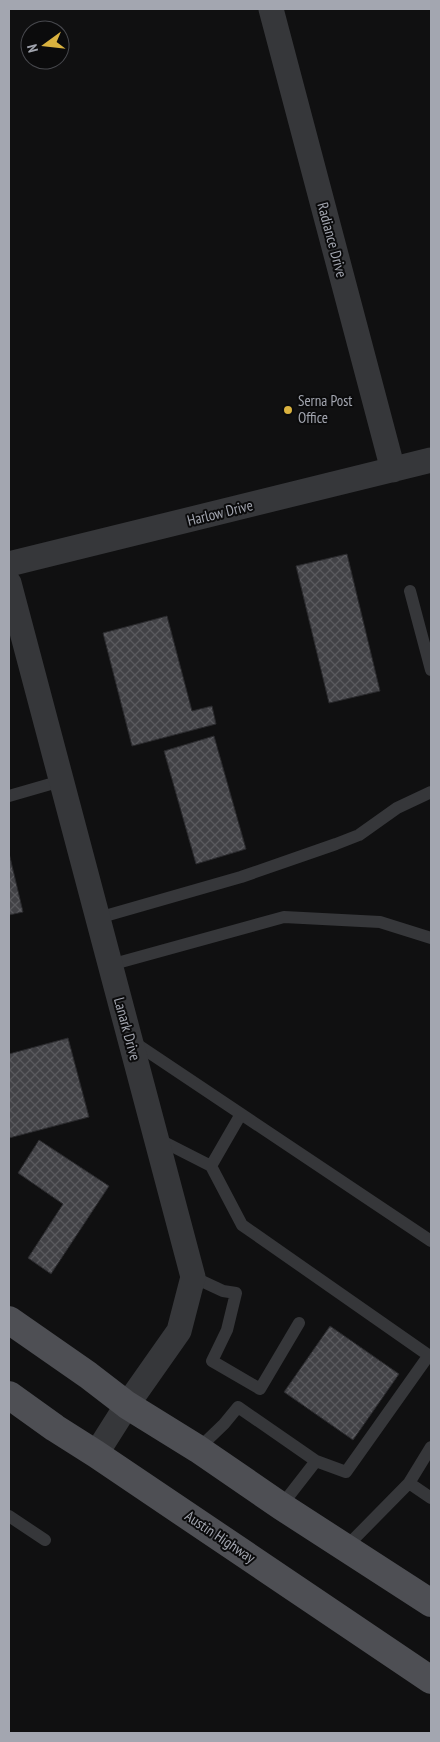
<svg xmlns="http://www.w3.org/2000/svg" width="440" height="1742" font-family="'PT Sans Narrow',sans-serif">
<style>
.building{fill:url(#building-cross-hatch);stroke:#2a2a2d}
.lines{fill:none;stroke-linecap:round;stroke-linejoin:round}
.service{stroke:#36373a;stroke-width:12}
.minor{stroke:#36373a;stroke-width:25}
.primary{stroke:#4e4f54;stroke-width:28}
.poi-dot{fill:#dab23f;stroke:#0b0b0c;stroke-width:2}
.labels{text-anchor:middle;stroke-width:4;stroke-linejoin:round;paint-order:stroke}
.street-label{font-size:15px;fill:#a3a6b0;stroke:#0b0b0c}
.poi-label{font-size:15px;fill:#a3a6b0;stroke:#0b0b0c;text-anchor:start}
</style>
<defs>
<pattern id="building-cross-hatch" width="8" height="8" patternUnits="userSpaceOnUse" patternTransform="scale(1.25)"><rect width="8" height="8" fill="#424246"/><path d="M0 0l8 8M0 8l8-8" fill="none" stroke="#5a5a5e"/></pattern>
</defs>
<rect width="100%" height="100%" fill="#101011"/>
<path class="building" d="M347 554 380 691 329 703 296 566Z
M167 616 192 711 212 706 216 724 132 746 103 633Z
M214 736 246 849 196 864 164 751Z
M9 853 23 912 9 915Z
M68 1038 89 1117 9 1138V1054Z
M39 1140 109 1186 51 1274 28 1258 63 1204 18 1173Z
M330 1326 399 1374 353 1440 284 1392Z"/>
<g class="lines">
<path class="service" d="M410 591 431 670
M9 796 61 781
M98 918 241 877 336 844 359 835 397 808 431 792
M110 965 284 917 380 922 431 938
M132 1041 431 1241
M158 1139 211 1166 242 1225 431 1357
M211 1166 241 1114
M193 1277 223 1291 236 1293 227 1330 212 1361 260 1389 299 1323
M198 1449 224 1424 238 1407 316 1461 346 1472 429 1355
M409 1483 431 1498
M281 1506 316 1461
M9 1516 45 1540
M346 1547 409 1483 431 1447"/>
<path class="minor" d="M271 9 393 470
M9 564 431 460
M9 583 193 1277 179 1331 127 1405 96 1454"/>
<path class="primary" d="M9 1320 88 1375 127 1405 198 1449 281 1506 431 1603
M9 1395 55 1428 96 1454 431 1680"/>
</g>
<circle class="poi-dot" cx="288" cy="410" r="5"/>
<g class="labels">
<g class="street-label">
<text transform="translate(332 240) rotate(75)" y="5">Radiance Drive</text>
<text transform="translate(220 513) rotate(-14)" y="5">Harlow Drive</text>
<text transform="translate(127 1029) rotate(75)" y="5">Lanark Drive</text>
<text transform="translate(220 1537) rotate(34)" y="5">Austin Highway</text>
</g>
<g class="poi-label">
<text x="298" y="406">Serna Post<tspan x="298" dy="17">Office</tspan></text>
</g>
</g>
<rect width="440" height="1742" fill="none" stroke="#a3a6b0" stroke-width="20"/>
<g transform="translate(45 45) rotate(255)"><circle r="24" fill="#0b0b0c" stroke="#48494e"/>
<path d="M0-4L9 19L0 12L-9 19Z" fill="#dab23f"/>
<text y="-8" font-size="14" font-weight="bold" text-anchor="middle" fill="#a3a6b0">N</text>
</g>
</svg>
